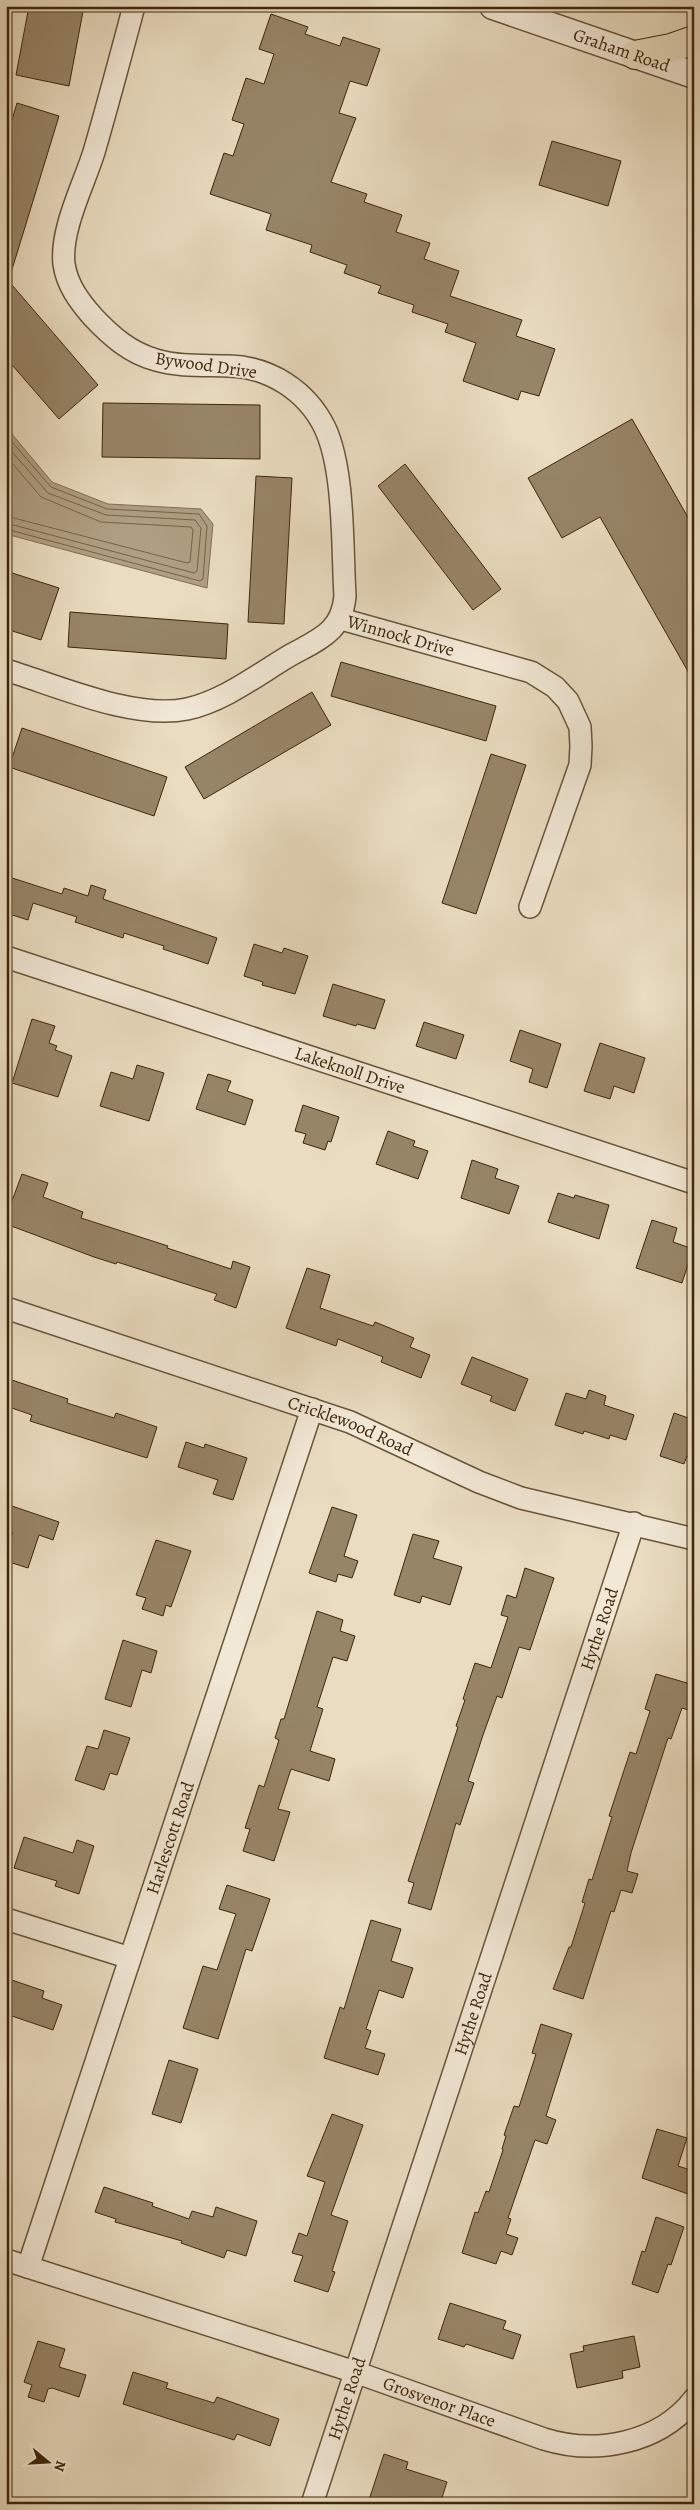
<svg xmlns="http://www.w3.org/2000/svg" width="700" height="2510" font-family="Alegreya,serif">
<style>
.water{fill:#af9e82;stroke:#826e52}
.lines{fill:none;stroke-linecap:round;stroke-linejoin:round}
.shore{stroke:#766246;stroke-width:1}
.building{fill:#978568;stroke:#3e2609}
.minor-casing{stroke:#695437;stroke-width:24}
.tertiary-casing{stroke:#695437;stroke-width:29}
.primary-casing{stroke:#3e2609;stroke-width:30}
.minor{stroke:#f1e8d6;stroke-width:21}
.tertiary{stroke:#f1e8d6;stroke-width:26}
.primary{stroke:#e9dcc0;stroke-width:28}
.labels{text-anchor:middle;stroke-width:4;stroke-linejoin:round;paint-order:stroke}
.street-label{font-size:18px;fill:#3e2609;stroke:#f1e8d6}
</style>
<rect width="100%" height="100%" fill="#e9dcc0"/>
<filter id="stains"><feTurbulence type="fractalNoise" baseFrequency=".004" numOctaves="4"/><feColorMatrix values="0 0 0 0 .2 0 0 0 0 .09 0 0 0 0 .02 0 0 0 .5 -.17"/></filter>
<radialGradient id="worn" r=".72"><stop offset=".6" stop-color="#630" stop-opacity="0"/><stop offset="1" stop-color="#630" stop-opacity=".3"/></radialGradient>
<path class="water" d="M6 427 52 482 108 504 201 509 213 524 207 588 6 534Z"/>
<g class="lines">
<path class="shore" d="M6 435 51 487 107 509 199 514 207 526 203 579 200 581 6 529
M6 445 48 493 106 515 195 520 201 528 197 571 194 573 6 523
M6 456 41 497 101 522 191 527 193 530 190 562 187 563 6 516"/>
</g>
<path class="building" d="M29 6H84L69 86 16 75Z
M271 14 308 27 305 34 340 46 343 37 380 49 367 86 350 81 339 113 356 118 331 182 367 194 364 202 402 215 396 232 430 243 424 259 459 271 450 296 522 320 516 336 555 349 539 396 521 391 518 400 463 381 476 343 445 332 448 324 412 312 414 305 378 293 381 286 344 273 347 265 310 252 312 245 266 230 271 214 210 194 224 153 233 156 244 124 232 120 246 78 264 84 274 54 259 49Z
M17 103 59 116 10 276H6V140Z
M552 141 621 161 608 206 539 185Z
M6 278 98 385 59 419 6 358Z
M103 403 260 405V459L102 457Z
M632 419 694 528V682L600 517 562 538 528 478Z
M405 464 501 589 473 610 378 486Z
M256 476 292 478 284 624 248 622Z
M6 571 59 588 41 640 6 629Z
M70 612 228 624 226 659 68 647Z
M341 662 496 706 486 741 331 696Z
M312 692 331 725 204 799 185 767Z
M22 728 167 777 154 816 9 767Z
M491 754 526 765 476 914 442 903Z
M6 876 62 894 64 888 88 896 91 885 106 890 103 899 217 938 208 964 163 949 164 946 124 933 123 938 75 922 77 917 33 903 28 920 6 913Z
M254 944 282 953 284 948 308 956 295 994 262 985 263 982 244 976Z
M333 984 385 1000 375 1029 357 1024 356 1026 323 1016Z
M32 1019 55 1026 49 1043 57 1046 55 1050 72 1056 58 1097 12 1083Z
M424 1022 464 1035 456 1059 416 1046Z
M520 1030 561 1044 547 1088 529 1082 533 1069 510 1061Z
M600 1043 645 1058 634 1093 614 1086 610 1099 584 1091Z
M137 1065 164 1073 149 1121 100 1106 111 1072 133 1079Z
M208 1074 231 1081 227 1091 253 1100 245 1125 196 1109Z
M303 1105 339 1117 331 1142 328 1141 325 1150 303 1143 306 1134 295 1131Z
M388 1131 415 1141 413 1146 428 1151 418 1179 376 1164Z
M472 1160 498 1169 495 1178 519 1186 509 1214 461 1198Z
M22 1174 48 1183 43 1197 83 1212 81 1218 168 1246 167 1248 231 1269 233 1261 250 1267 236 1308 214 1300 217 1294 117 1262 116 1264 94 1257 6 1224V1217Z
M558 1193 574 1198 575 1195 609 1205 599 1239 548 1222Z
M652 1220 677 1228 673 1242 693 1249 682 1283 636 1268Z
M307 1268 330 1275 320 1308 373 1326 375 1322 414 1338 410 1347 430 1355 421 1378 381 1362 383 1357 338 1339 336 1346 286 1328Z
M472 1357 528 1379 515 1411 490 1401 492 1396 461 1384Z
M6 1378 68 1399 67 1403 114 1418 116 1413 157 1427 147 1458 30 1421 32 1415 6 1406Z
M589 1390 606 1396 604 1405 634 1415 626 1440 610 1435 609 1439 584 1431 583 1434 555 1425 566 1393 586 1399Z
M674 1413 694 1420V1458L687 1456 684 1464 660 1456Z
M186 1442 204 1448 205 1444 247 1458 233 1500 213 1494 218 1480 178 1467Z
M6 1504 59 1522 53 1540 39 1535 28 1568 6 1561V1551L13 1532 6 1530Z
M332 1507 357 1515 344 1556 358 1561 352 1578 338 1574 336 1582 309 1573Z
M413 1534 439 1541 433 1558 462 1567 450 1605 422 1596 420 1603 394 1595Z
M156 1540 191 1551 171 1607 166 1605 163 1616 142 1609 146 1598 136 1595Z
M525 1568 554 1578 530 1650 519 1647 502 1698 497 1696 483 1735 468 1781 474 1783 460 1825 456 1823 431 1910 408 1903 414 1883 408 1881 458 1727 456 1726 465 1700 463 1699 475 1663 491 1668 508 1617 501 1615 507 1595 516 1598Z
M317 1611 343 1620 340 1631 355 1636 347 1661 333 1657 317 1707 323 1709 310 1751 335 1759 329 1781 291 1769 278 1809 290 1812 274 1861 243 1851 250 1829 245 1828 259 1785 264 1787 279 1740 275 1738 281 1719H284Z
M123 1640 157 1651 151 1673 142 1670 131 1707 105 1699Z
M656 1674 694 1685V1712L682 1708 671 1739 668 1738 631 1853 627 1871 638 1874 632 1893 621 1890 614 1912 611 1911 583 1999 553 1989 569 1947H571L585 1903 582 1902 589 1879 592 1880 612 1817 609 1816 630 1752 636 1754 650 1711 645 1709Z
M104 1730 130 1738 117 1775 110 1773 104 1790 75 1780 87 1746 98 1749Z
M24 1837 73 1853 77 1840 94 1846 79 1894 55 1886 57 1881 14 1868Z
M227 1885 270 1899 252 1951 246 1949 218 2039 183 2028 203 1966 217 1970 236 1914 219 1909Z
M371 1920 401 1929 391 1961 413 1968 403 1998 379 1990 366 2029 371 2031 365 2048 385 2054 378 2075 324 2058 340 2007 344 2009Z
M6 1978 44 1991 42 1998 62 2005 53 2030 6 2014Z
M541 2024 572 2034 546 2116 556 2120 547 2144 535 2140 508 2218 511 2219 506 2234 518 2238 512 2255 501 2251 496 2264 462 2253 475 2212 478 2213 486 2191 489 2192 503 2150 502 2149 506 2136 504 2135 514 2106 519 2107 536 2054 532 2053Z
M169 2060 198 2069 181 2123 152 2114Z
M332 2114 363 2125 331 2215 348 2221 332 2271 335 2272 328 2292 294 2281 303 2256 292 2253 299 2233 307 2236 325 2182 307 2176Z
M657 2129 687 2138 678 2166 694 2171V2196L642 2178Z
M104 2187 153 2203 152 2206 189 2219 192 2211 213 2217 216 2207 257 2221 246 2256 227 2250 224 2258 181 2243 182 2241 115 2222 116 2219 95 2212Z
M656 2217 684 2227 671 2265 668 2264 658 2293 632 2284 642 2251 645 2252Z
M450 2303 506 2321 503 2329 521 2335 513 2359 466 2344 464 2347 438 2339Z
M634 2336 640 2367 622 2371 623 2378 577 2388 570 2354 584 2351 583 2346Z
M38 2341 65 2349 59 2367 86 2375 79 2397 52 2388 48 2389 44 2402 28 2397 32 2385 24 2382Z
M133 2372 168 2383 166 2388 214 2403 217 2397 279 2419 270 2446 237 2434 234 2440 123 2404Z
M384 2454 408 2462 406 2469 447 2482 440 2504H381L369 2500Z"/>
<g class="lines">
<g class="minor-casing">
<g id="minor">
<path id="s1" d="M341 619 531 672 555 687 568 701 580 727 581 746 580 765 530 907"/>
<path d="M6 670C58 686 134 720 187 709 224 701 257 675 289 656 317 640 342 633 345 596 342 548 345 471 325 428 307 391 270 367 229 366 205 365 180 367 156 360 130 353 111 336 93 317 79 301 67 285 64 264 60 230 84 184 94 152 108 104 121 55 134 6"/>
<path id="s2" d="M6 957 694 1183"/>
<path id="s3" d="M6 1308 350 1422 479 1482 521 1498 694 1539"/>
<path d="M6 1919 130 1958"/>
<path id="s4" d="M6 2260 355 2372 544 2439C595 2455 659 2444 694 2399"/>
<path id="s5" d="M28 2267 312 1409"/>
<path id="s6" d="M312 2504 634 1523"/>
</g>
</g>
<g class="tertiary-casing">
<g id="tertiary">
<path id="s7" d="M493 6 694 75"/>
</g>
</g>
<g class="primary-casing">
<path id="primary" d="M635 55 671 48 694 40"/>
</g>
<use href="#minor" class="minor"/>
<use href="#tertiary" class="tertiary"/>
<use href="#primary" class="primary"/>
</g>
<g class="labels">
<g class="street-label">
<text dy="6" stroke="none"><textPath href="#s7" startOffset="136">Graham Road</textPath></text>
<text transform="translate(206 365) rotate(8)" y="6">Bywood Drive</text>
<text dy="6" stroke="none"><textPath href="#s1" startOffset="62">Winnock Drive</textPath></text>
<text dy="6" stroke="none"><textPath href="#s2" startOffset="362">Lakeknoll Drive</textPath></text>
<text dy="6" stroke="none"><textPath href="#s3" startOffset="364">Cricklewood Road</textPath></text>
<text dy="6" stroke="none"><textPath href="#s6" startOffset="921">Hythe Road</textPath></text>
<text dy="6" stroke="none"><textPath href="#s5" startOffset="452">Harlescott Road</textPath></text>
<text dy="6" stroke="none"><textPath href="#s6" startOffset="516">Hythe Road</textPath></text>
<text dy="6" stroke="none"><textPath href="#s6" startOffset="111">Hythe Road</textPath></text>
<text dy="6" stroke="none"><textPath href="#s4" startOffset="456">Grosvenor Place</textPath></text>
</g>
</g>
<rect width="700" height="2510" fill="none" stroke="#e9dcc0" stroke-width="25"/>
<rect x="8" y="8" width="685" height="2495" fill="none" stroke="#3e2609" stroke-width="2.5"/>
<rect x="12" y="12" width="675" height="2485" fill="none" stroke="#3e2609"/>
<g transform="translate(48 2462) rotate(108)" stroke="#f1e8d6" stroke-width="4" paint-order="stroke">
<path d="M0-4L9 19L0 12L-9 19Z" fill="#3e2609"/>
<text y="-8" font-size="14" font-weight="bold" text-anchor="middle" fill="#3e2609">N</text>
</g>
<rect width="100%" height="100%" filter="url(#stains)"/>
<rect width="100%" height="100%" fill="url(#worn)"/>
</svg>
